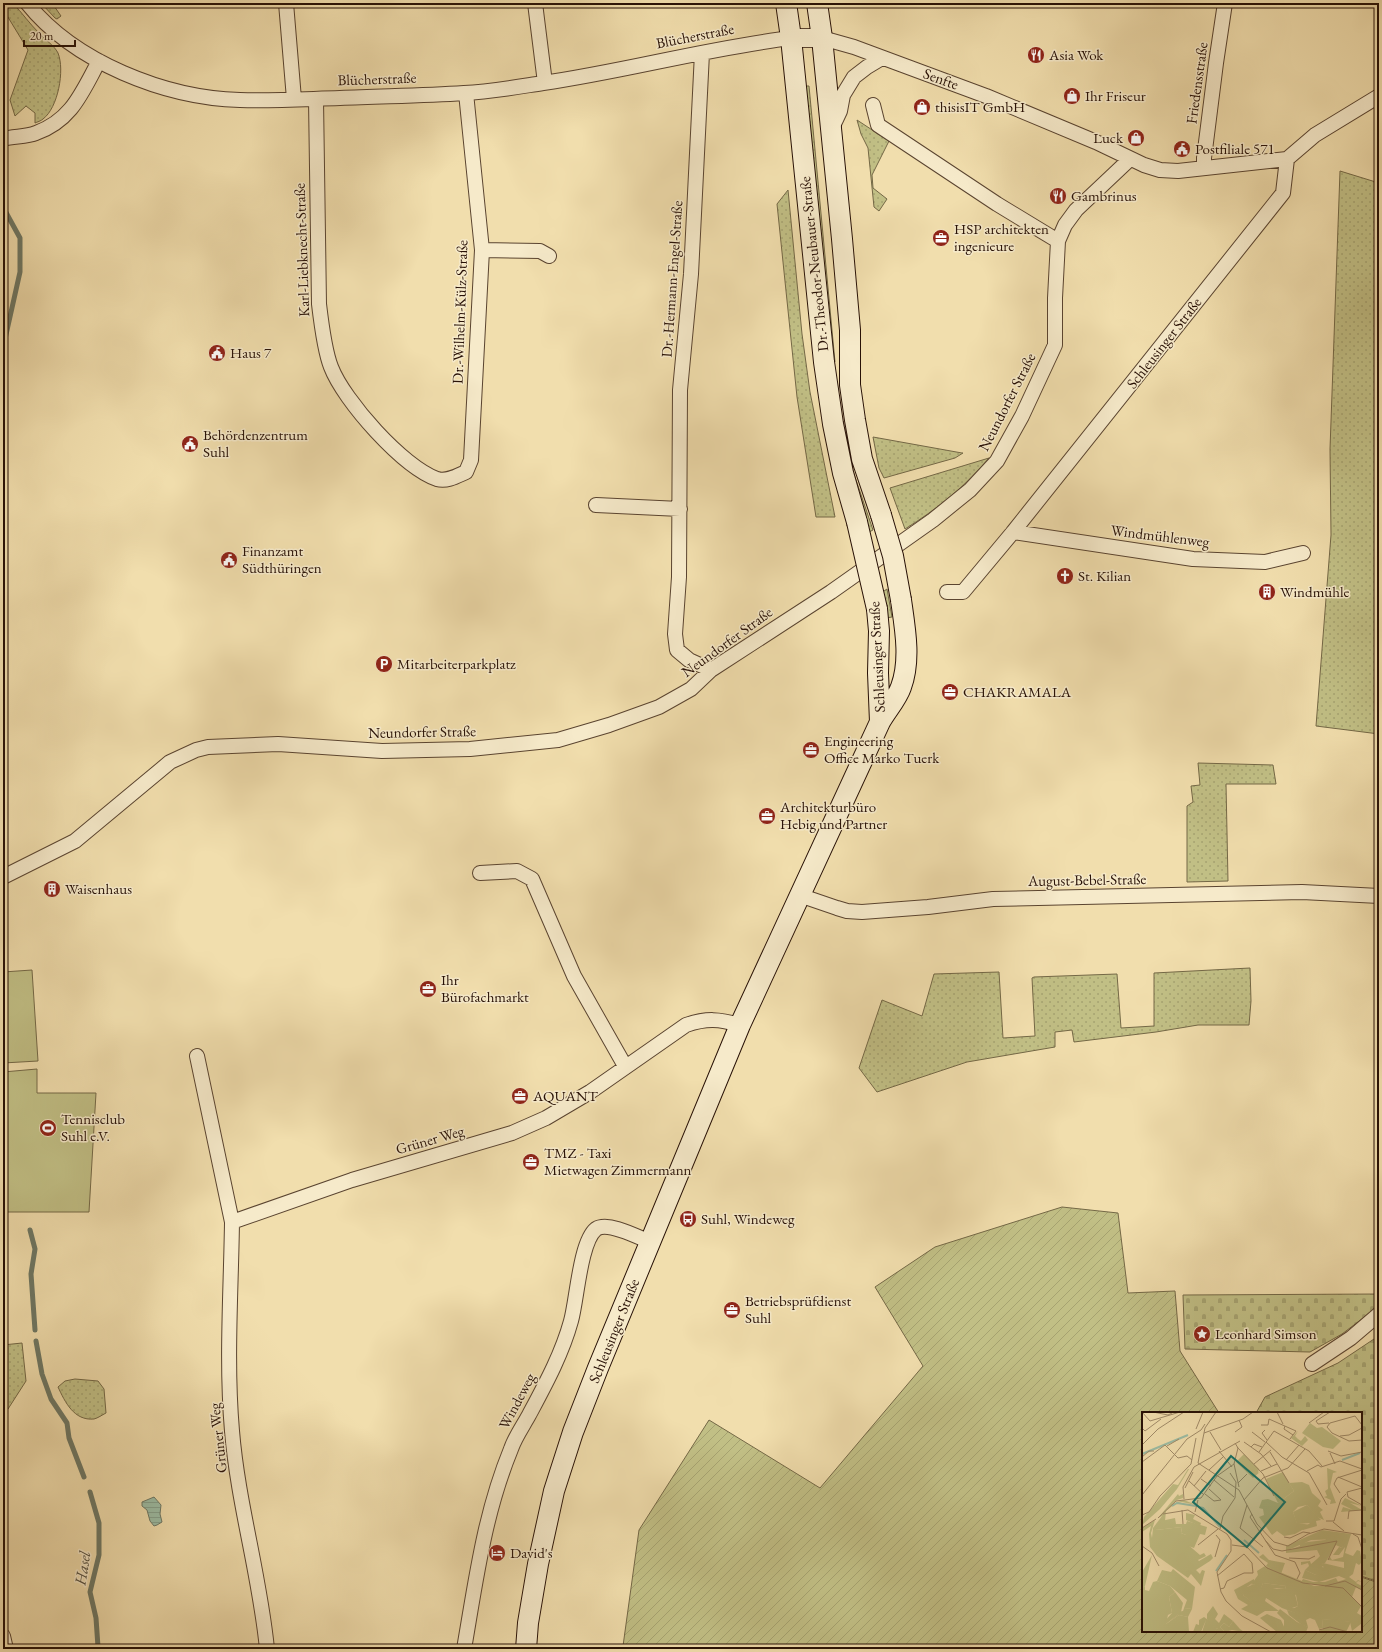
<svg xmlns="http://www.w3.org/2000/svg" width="1382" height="1652" font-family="'EB Garamond',serif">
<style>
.grass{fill:url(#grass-dots);stroke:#746846}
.cemetery{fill:url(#cemetery-stones);stroke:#746846}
.garden{fill:url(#garden-furrows);stroke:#746846}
.pitch{fill:#c1bf85;stroke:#746846}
.water{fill:url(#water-rules);stroke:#6e7865}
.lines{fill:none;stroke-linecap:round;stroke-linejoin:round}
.stream{stroke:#6e7865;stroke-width:5}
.minor-casing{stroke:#5a4430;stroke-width:16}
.tertiary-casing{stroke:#5a4430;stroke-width:20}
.secondary-casing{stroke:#281106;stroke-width:22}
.minor{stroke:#f6eaca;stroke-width:14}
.tertiary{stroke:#f6eaca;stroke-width:18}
.secondary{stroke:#f6eaca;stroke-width:20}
.secondary-bridge-casing{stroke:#281106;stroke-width:22;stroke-linecap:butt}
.secondary-bridge{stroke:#f6eaca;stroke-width:20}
.labels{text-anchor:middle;stroke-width:3;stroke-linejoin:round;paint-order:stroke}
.street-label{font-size:15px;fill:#281106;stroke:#f6eaca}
.poi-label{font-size:15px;fill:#281106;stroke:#f6eaca;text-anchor:start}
.water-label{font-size:16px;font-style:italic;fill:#514d3e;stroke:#f6eaca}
.inset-river{fill:none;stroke:#9cbda5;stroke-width:2}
.inset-road{fill:none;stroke:#a18c6a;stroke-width:1}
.view{fill:#0f766e;fill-opacity:0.15;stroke:#0f766e;stroke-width:2}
.inset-edge{fill:none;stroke:#281106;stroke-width:2}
</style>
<defs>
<pattern id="grass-dots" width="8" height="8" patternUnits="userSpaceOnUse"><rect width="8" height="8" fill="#c1bf85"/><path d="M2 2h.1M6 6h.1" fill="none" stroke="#a6a371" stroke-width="1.8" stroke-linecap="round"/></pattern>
<pattern id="cemetery-stones" width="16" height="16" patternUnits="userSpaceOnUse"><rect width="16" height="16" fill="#c1bf85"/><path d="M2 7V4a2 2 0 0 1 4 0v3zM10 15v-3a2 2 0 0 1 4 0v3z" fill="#a6a371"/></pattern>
<pattern id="garden-furrows" width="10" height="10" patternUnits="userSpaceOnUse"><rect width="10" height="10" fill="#c1bf85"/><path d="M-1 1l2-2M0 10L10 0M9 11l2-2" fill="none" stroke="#a6a371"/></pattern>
<pattern id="water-rules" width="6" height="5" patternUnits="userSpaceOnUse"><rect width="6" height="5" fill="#9cbda5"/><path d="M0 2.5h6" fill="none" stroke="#86a18d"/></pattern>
</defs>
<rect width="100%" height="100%" fill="#f1dead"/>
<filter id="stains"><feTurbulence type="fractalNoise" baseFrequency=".005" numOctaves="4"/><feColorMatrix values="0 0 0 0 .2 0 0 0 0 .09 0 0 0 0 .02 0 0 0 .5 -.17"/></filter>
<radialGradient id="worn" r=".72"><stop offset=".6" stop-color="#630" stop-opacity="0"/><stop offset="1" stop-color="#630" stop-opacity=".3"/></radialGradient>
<path class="grass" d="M3 3H13C22 13 30 24 39 33 45 40 54 45 58 53 65 70 58 108 43 119 41 121 37 122 35 123V113L26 106 15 116 10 100 28 50 3 9Z
M41 3H52L61 16 57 19 55 18Z
M805 86H809L835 362 831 363Z
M857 120 889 141 872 175 873 188 887 199 879 211 874 207 868 148 861 134Z
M1340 171 1379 183V734L1316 726 1331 535 1330 449Z
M788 190 802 334 810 392 835 517H816L797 397 777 204Z
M873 437 962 453H963L955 458 884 478 879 468Z
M848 454 855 477 873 530 867 533Z
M989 458C965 487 937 509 905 529L890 488Z
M887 589 892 617 886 618 881 593Z
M1198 763 1273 765 1276 784H1226L1228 881 1187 882V806L1193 802 1191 786 1200 785Z
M1250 968 1251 1001 1249 1025H1198L1156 1032 1074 1042 1072 1030 1055 1032V1047L967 1062 877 1092 859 1068 882 1000 922 1016 934 974 999 972 1003 1038 1035 1036 1032 978 1034 977 1117 974 1121 1028 1154 1026V973Z
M22 1343 26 1381 8 1409 3 1406V1345Z
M75 1379 98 1381 104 1389 106 1413C102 1415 98 1418 94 1419 74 1421 65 1402 58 1387L65 1381Z"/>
<path class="cemetery" d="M1378 1294 1375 1309 1342 1334 1310 1352 1185 1349 1183 1295Z
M1379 1334V1582L1361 1576V1413H1256L1265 1397 1338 1363 1377 1337Z"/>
<path class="garden" d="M1062 1207 1118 1213 1128 1293 1175 1291 1180 1351 1219 1413H1143V1631H1361V1577L1379 1583V1649H626L623 1646 639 1530 709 1420 820 1488 923 1366 875 1287 935 1247Z"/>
<path class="pitch" d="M32 970 38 1061 3 1063V972Z
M37 1069V1093H96L89 1212H4L3 1072Z"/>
<path class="water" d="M154 1497 161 1505 160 1514 162 1522 157 1525 154 1526 150 1521 147 1510 142 1506V1502Z"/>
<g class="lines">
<path class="stream" d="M3 207 20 238V272L3 348
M30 1230 35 1249 31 1274 35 1330
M36 1341 42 1374 51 1399 67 1423 69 1438 84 1477
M90 1492 99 1523V1555L90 1592 96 1618 98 1647 96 1649"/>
<g class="minor-casing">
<path id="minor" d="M27 3C74 62 165 98 240 100 273 101 306 99 340 98 381 96 422 96 464 93 490 92 517 87 543 83 626 71 708 48 791 38
M286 3 294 99
M535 3 545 83
M822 38 854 47 986 96 1096 142 1144 165 1160 170 1178 171 1287 159
M702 53 691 274 680 390 679 577 675 634 677 650 689 660 711 670
M316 99 319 304C321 321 325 352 331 367 344 401 403 467 437 479 447 482 457 476 466 472L471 460 482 250 466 93
M873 105 878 125 997 204 1058 241
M832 128 840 111 843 95 854 77 867 67 882 58
M3 139C14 136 26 137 36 133 72 120 82 92 99 61
M1204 168V158L1216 63 1225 3
M482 250 540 251 549 256
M596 505 680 509
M1013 532 1193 559 1265 562 1303 553
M947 592H963L1013 532 1283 193 1287 159 1315 135 1379 96
M480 873 517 871 532 879 574 976 625 1066
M3 877 75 841 170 762 196 750 208 747 278 744 382 751 470 749 558 740 609 725 659 707 691 689 711 670 831 592 933 520 970 490 997 461 1022 416 1055 345V298L1058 241 1065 225 1076 210 1130 159
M799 895 837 908 847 911 862 912 928 907 993 899 1302 892 1379 896
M197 1056 232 1222
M1312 1364 1351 1338 1379 1314
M3 1636 6 1649
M267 1649C260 1576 238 1504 232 1431 226 1362 231 1292 232 1222L352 1180 512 1133 546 1118 590 1092 686 1025C707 1018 719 1019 740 1025
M464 1649C476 1580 484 1515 511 1449 515 1437 523 1426 529 1415 545 1385 562 1354 571 1321 577 1300 580 1242 596 1229 608 1221 638 1237 650 1242"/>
</g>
<g class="tertiary-casing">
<path id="tertiary" d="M791 38H822"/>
</g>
<g class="secondary-casing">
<path id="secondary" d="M786 3 791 38 824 362 833 424 843 473 857 522
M817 3 822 38 842 239 850 330V385L855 420 862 459 881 515
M877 609 879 631 878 673 880 722
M526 1649 528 1623 538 1564 554 1491 573 1432 598 1368 740 1025 880 722C886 711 897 699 901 687 911 660 905 628 901 600"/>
</g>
<use href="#minor" class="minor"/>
<use href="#tertiary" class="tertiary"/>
<use href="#secondary" class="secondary"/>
<g class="secondary-bridge-casing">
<path id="secondary-bridge" d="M881 515 893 556 901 600
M857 522 877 609"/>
</g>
<use href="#secondary-bridge" class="secondary-bridge"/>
</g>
<defs>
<g id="restaurant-disc" transform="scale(0.9)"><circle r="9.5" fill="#8f2418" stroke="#f6eaca"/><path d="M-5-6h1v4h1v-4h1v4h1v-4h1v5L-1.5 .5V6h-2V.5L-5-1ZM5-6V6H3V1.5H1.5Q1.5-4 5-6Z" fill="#fff"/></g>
<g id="shop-disc" transform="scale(0.9)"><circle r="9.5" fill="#8f2418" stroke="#f6eaca"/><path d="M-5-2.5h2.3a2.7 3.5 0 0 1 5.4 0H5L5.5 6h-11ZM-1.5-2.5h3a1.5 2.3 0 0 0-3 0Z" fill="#fff"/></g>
<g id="civic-disc" transform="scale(0.9)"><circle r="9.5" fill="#8f2418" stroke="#f6eaca"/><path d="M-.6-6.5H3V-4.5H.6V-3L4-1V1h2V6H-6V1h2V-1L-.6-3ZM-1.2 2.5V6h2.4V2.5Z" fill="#fff"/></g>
<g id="office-disc" transform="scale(0.9)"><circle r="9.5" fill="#8f2418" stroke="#f6eaca"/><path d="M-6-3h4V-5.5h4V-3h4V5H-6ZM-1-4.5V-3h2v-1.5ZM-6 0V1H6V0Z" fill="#fff"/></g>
<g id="church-disc" transform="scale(0.9)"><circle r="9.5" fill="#8f2418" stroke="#f6eaca"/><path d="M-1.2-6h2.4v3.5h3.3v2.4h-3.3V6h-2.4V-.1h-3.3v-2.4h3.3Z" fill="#fff"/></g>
<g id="building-disc" transform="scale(0.9)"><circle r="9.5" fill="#8f2418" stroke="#f6eaca"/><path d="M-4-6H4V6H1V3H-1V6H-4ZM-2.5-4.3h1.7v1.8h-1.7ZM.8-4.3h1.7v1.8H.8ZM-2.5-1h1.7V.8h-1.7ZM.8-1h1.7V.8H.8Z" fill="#fff"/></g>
<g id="parking-disc" transform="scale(0.9)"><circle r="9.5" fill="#8f2418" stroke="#f6eaca"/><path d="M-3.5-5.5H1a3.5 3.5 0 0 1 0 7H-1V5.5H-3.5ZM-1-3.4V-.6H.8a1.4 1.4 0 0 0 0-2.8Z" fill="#fff"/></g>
<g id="stadium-disc" transform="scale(0.9)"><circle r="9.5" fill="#8f2418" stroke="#f6eaca"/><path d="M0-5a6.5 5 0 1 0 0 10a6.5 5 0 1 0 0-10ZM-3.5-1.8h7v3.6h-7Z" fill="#fff"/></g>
<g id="bus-disc" transform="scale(0.9)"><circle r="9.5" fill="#8f2418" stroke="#f6eaca"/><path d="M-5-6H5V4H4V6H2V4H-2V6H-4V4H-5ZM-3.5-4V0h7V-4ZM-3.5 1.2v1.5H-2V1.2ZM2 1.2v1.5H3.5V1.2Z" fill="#fff"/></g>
<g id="sight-disc" transform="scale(0.9)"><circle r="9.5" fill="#8f2418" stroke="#f6eaca"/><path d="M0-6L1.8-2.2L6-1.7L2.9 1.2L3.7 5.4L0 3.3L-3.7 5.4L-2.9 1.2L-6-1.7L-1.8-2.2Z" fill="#fff"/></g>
<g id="hotel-disc" transform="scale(0.9)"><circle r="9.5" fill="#8f2418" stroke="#f6eaca"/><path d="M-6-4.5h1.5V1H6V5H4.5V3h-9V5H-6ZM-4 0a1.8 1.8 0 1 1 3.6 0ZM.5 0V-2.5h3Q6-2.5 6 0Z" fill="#fff"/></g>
</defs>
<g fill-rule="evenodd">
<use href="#restaurant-disc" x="1036" y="55"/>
<use href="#shop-disc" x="1072" y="96"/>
<use href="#shop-disc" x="922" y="107"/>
<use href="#shop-disc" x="1136" y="138"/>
<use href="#civic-disc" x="1182" y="149"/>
<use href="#restaurant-disc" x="1058" y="196"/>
<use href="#office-disc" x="941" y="238"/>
<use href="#civic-disc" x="217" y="353"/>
<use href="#civic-disc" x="190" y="444"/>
<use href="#civic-disc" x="229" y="560"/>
<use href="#church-disc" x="1065" y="576"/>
<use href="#building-disc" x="1267" y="592"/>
<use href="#parking-disc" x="384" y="664"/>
<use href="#office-disc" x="950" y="692"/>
<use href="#office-disc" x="811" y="750"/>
<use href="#office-disc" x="767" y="816"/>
<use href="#building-disc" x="52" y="889"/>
<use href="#office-disc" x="428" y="989"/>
<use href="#office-disc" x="520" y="1096"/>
<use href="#stadium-disc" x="48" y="1128"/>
<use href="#office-disc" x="531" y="1162"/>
<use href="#bus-disc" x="688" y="1219"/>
<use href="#office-disc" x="732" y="1310"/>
<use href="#sight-disc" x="1202" y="1334"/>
<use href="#hotel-disc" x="497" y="1553"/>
</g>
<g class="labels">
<g class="street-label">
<text transform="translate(695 36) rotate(-11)" y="5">Blücherstraße</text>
<text transform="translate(377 79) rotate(-2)" y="5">Blücherstraße</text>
<text transform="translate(941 79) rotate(20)" y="5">Senfte</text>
<text transform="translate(1197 83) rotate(-82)" y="5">Friedensstraße</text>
<text transform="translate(302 250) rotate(-92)" y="5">Karl-Liebknecht-Straße</text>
<text transform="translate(814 264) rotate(-96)" y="5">Dr.-Theodor-Neubauer-Straße</text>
<text transform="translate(672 279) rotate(-86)" y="5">Dr.-Hermann-Engel-Straße</text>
<text transform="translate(460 312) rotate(-88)" y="5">Dr.-Wilhelm-Külz-Straße</text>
<text transform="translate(1164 343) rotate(-52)" y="5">Schleusinger Straße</text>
<text transform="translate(1007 402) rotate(-63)" y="5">Neundorfer Straße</text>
<text transform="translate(1160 536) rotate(7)" y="5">Windmühlenweg</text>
<text transform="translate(727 642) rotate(-36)" y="5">Neundorfer Straße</text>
<text transform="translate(877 657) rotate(-93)" y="5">Schleusinger Straße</text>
<text transform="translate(422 732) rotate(-1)" y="5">Neundorfer Straße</text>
<text transform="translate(1087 880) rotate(-1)" y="5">August-Bebel-Straße</text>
<text transform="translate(430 1140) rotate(-16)" y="5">Grüner Weg</text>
<text transform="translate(614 1331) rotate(-68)" y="5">Schleusinger Straße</text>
<text transform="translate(517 1401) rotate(-62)" y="5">Windeweg</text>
<text transform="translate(218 1438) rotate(-96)" y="5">Grüner Weg</text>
</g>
<g class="poi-label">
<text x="1049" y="60">Asia Wok</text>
<text x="1085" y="101">Ihr Friseur</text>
<text x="935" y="112">thisisIT GmbH</text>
<text x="1123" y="143" text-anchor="end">Luck</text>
<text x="1195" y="154">Postfiliale 571</text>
<text x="1071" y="201">Gambrinus</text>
<text x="954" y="234">HSP architekten<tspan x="954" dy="17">ingenieure</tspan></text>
<text x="230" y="358">Haus 7</text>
<text x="203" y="440">Behördenzentrum<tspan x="203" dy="17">Suhl</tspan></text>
<text x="242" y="556">Finanzamt<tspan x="242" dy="17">Südthüringen</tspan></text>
<text x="1078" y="581">St. Kilian</text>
<text x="1280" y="597">Windmühle</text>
<text x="397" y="669">Mitarbeiterparkplatz</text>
<text x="963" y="697">CHAKRAMALA</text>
<text x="824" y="746">Engineering<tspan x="824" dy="17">Office Marko Tuerk</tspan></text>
<text x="780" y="812">Architekturbüro<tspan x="780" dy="17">Hebig und Partner</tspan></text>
<text x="65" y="894">Waisenhaus</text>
<text x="441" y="985">Ihr<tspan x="441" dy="17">Bürofachmarkt</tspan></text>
<text x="533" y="1101">AQUANT</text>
<text x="61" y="1124">Tennisclub<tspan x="61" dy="17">Suhl e.V.</tspan></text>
<text x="544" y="1158">TMZ - Taxi<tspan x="544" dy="17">Mietwagen Zimmermann</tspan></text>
<text x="701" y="1224">Suhl, Windeweg</text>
<text x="745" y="1306">Betriebsprüfdienst<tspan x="745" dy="17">Suhl</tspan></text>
<text x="1215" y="1339">Leonhard Simson</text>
<text x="510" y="1558">David's</text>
</g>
<g class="water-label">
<text transform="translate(82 1568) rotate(-81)" y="6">Hasel</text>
</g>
</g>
<g transform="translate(1142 1412)">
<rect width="220" height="220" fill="#f1dead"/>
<path d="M156 19 153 24 156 27 159 29 163 24 166 28 160 34 149 26ZM102 42 117 57 116 61 119 59 111 66 94 50ZM46 57H47L35 77 18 97 0 113 2 105 31 72 36 73ZM36 82 37 84 41 82V86L35 88 30 92 42 88 54 93 40 90 33 92 24 99 23 109 14 118 40 115 39 121 44 123V131L58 143 62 141 64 144 56 148 53 145 57 149 69 142 71 146 68 149 54 158 58 162 60 158 63 159 59 174 49 162 46 166 15 144 8 135 7 122 9 114 0 120V116L13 108 9 121 10 126 11 116 20 104 16 106ZM203 86 220 94 208 91 220 98 199 100 201 95 211 98 199 92ZM165 93 179 108 174 109 175 114 161 118 160 117 168 111 155 112 151 100ZM44 101 53 103 51 107 59 111 58 114 44 108ZM10 143 3 174 0 176V160ZM194 166 196 170 182 174 159 170 161 167 171 170H183ZM121 171 144 174 143 177 131 176 153 182 156 194 150 196 161 197V204L140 196 124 186 123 189 137 199H123L115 204 99 197 106 193H113L101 183 105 175 112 172 118 178ZM42 196 50 197 46 205 37 203 27 210 36 202 35 200 41 199ZM125 202 139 208 144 219 135 220 118 206ZM62 205 69 210 73 219 75 216 79 219 60 220 64 208 59 220H51L54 212 57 213V208ZM91 209 98 217 102 220 90 218 83 220 78 215 82 211 87 215Z" fill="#c1bf85"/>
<path d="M168 11 175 16 180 15 199 29 191 37 181 35 160 21ZM185 56 195 60 191 61 188 75 194 91 188 92 189 88 182 85 185 84 183 79 186 77ZM180 118 209 122 203 141 211 144 215 138 218 139 220 150 217 153 214 151 211 162 207 165 214 170 216 168 220 170 216 169 214 171 220 174V178L214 175 210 185 219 194 215 201 220 204V211L210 219 208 210 180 207 181 216 177 217 173 208 168 206 164 208 166 215 160 213 147 203 145 198 161 203V197L149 198 156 194 154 183 130 177H143L144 174 121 171 117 182 112 172 109 173 116 163 115 159 123 154 172 174H182L204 167 197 164 177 170 160 166 163 158 174 163 182 155 179 154 181 151 202 156V150L186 148 188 145 190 148 201 145 203 135 197 143H191L197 135 200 136 202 127 169 128 144 139V134ZM15 169 28 174 33 180 27 185 30 201 26 203 24 212 37 203 46 205 47 220H0V176L3 174V178L7 179 11 170Z" fill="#c1bf85"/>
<path d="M141 60 152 79 136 91 124 67Z" fill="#c1bf85"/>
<path d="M160 70 167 73 170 81 179 89 176 94 181 98 178 100 182 108 175 105 165 93 156 95 151 100 155 111 169 113 153 122 142 124 135 119 130 123 117 105 122 103 121 97 117 96 120 88 126 87 136 91 152 79 147 71ZM33 106 34 112H44L45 109 65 115 63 123 58 122 52 136 40 132 42 127 38 124 44 123 39 121 40 115 14 118 19 109ZM188 124 202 127V131L200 136 194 133 183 151 180 152V155L189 157 188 161 174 163 163 158 167 154 166 151 159 153V150L168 149 169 152 175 147 178 144 175 138 144 141V139L158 134V131L183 128ZM31 157 53 175 50 197 42 196 45 188 28 174 15 169 20 158 29 160ZM112 167V170L105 175 107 178 101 183 114 193 111 196 96 187 92 178ZM33 180 41 191 39 200 24 212 22 210 30 201 27 185ZM71 194 76 202 73 207 77 211 82 202 91 209 87 215 82 211 78 215 83 220H78L75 216 73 220 65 207V202ZM138 197 155 210 166 215 164 220H142V208L135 201ZM180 207 196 208 209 210 204 220H175L181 217Z" fill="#c1bf85"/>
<path d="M121 142 127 148 143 151 139 162 124 154 126 151 117 145Z" fill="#c1bf85"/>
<path class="inset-river" d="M0 42 46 23M200 48 218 41M30 94 35 91 54 94M56 95 61 96 78 115M102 128 117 141M74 159 85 143"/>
<path class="inset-road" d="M0 0 8 9 38 0M11 0 26 3 30 1M74 0 63 16 56 51 97 78 115 112 132 130 146 134 166 122 182 117 220 123M135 0 141 12M127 7 154 19 148 27M167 11 182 0M187 11 176 12 174 9 188 0M119 13H126L127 7M220 13 213 4 188 11 185 15 190 21 207 29 220 28M143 14 142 17 151 23M0 16 3 19 19 7M54 17 61 0M123 18 120 21 125 28M68 20 79 38M93 20 100 15 97 8M110 20 123 30M62 21 101 7 111 0M198 24 207 23 220 16M102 30 119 42 129 54M124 30 140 45 167 61 185 93M93 31 96 36 92 52 97 75M0 33 16 17 42 0M25 34 37 27M95 35 121 62 132 84M109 35 112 32 120 35M77 39 90 55M186 39 199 44 220 40M117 40 132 19 167 39 180 54M128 40 147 71M188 41 193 52M0 45 7 39H12M144 48 157 33M198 49 220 57M0 50 23 33 36 46 45 44 50 48M112 52 129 38M67 58 81 45M119 59 135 52M165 59 176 53 179 55 198 49M196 65 220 75M59 67 69 74M72 68 92 85M47 69 62 83M96 71 105 62M52 74 64 59M43 76 51 60M205 80 206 85 220 93M205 80 220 76M198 81 192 72 195 66 220 58M63 82 72 89 79 88 67 77M0 83 45 27 59 18 63 12M42 87 41 75 52 55 98 29M102 88 121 66 146 56 163 37M105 93 98 116 121 135M40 98 41 112M53 100 56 88M21 102 46 98 85 122 89 128V139L75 160 79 180 84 189 100 204 129 220M110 102 108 105 133 143 153 150 158 161 155 167M0 103 7 100 18 84 49 52 54 26M16 106 34 89 59 86 75 64 92 52M206 107 207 99 220 98M184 109H192L199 87 204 82M191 110 202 119M0 116 14 107M78 117 81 104 93 86 94 70 88 61M211 122 216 125 220 137M142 125 148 126 161 120 168 121M123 128 131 137 140 139 195 129 186 148M56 133 76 117M90 133 105 135 125 156 161 171 201 176 220 195M0 134 10 141 17 154M73 145 78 128 74 123M147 146 167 147 173 144M75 164 102 142 110 151 111 161H102L85 169 82 176 78 177M183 174 203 169 220 178M177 218 188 215 206 220"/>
<path class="view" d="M89 44 143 90 105 135 51 90Z"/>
<rect width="220" height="220" class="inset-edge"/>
</g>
<rect width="1382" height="1652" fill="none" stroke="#f1dead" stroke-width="16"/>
<rect x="4" y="4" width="1374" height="1644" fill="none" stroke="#281106" stroke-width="2"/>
<rect x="8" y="8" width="1366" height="1636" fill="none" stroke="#281106"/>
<path d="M24 40v6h51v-6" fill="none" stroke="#281106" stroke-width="2"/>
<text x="30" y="40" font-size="12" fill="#281106" stroke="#f6eaca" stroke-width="3" paint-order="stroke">20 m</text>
<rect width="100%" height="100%" filter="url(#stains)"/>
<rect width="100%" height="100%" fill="url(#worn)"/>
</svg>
